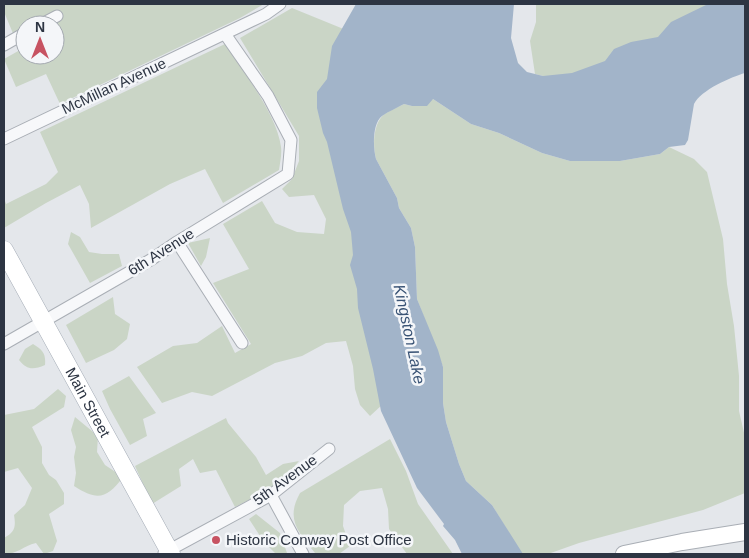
<svg xmlns="http://www.w3.org/2000/svg" width="749" height="558" font-family="Helvetica,sans-serif">
<style>
.green{fill:#cad5c6;fill-rule:evenodd}
.water{fill:#a2b4c9}
.lines{fill:none;stroke-linecap:round;stroke-linejoin:round}
.minor-casing{stroke:#a9aeb5;stroke-width:13}
.secondary-casing{stroke:#a9aeb5;stroke-width:18}
.primary-casing{stroke:#a4abb6;stroke-width:19}
.minor{stroke:#f7f8fa;stroke-width:11}
.secondary{stroke:#fff;stroke-width:16}
.primary{stroke:#fff;stroke-width:18}
.poi-dot{fill:#c75362;stroke:#f4f6f9;stroke-width:2}
.labels{text-anchor:middle;stroke-width:5;stroke-linejoin:round;paint-order:stroke}
.street-label{font-size:15px;fill:#2d3543;stroke:#f4f6f9}
.poi-label{font-size:15px;fill:#2d3543;stroke:#f4f6f9;text-anchor:start}
.water-label{font-size:16px;font-style:italic;fill:#395375;stroke:#f4f6f9}
</style>
<rect width="100%" height="100%" fill="#e4e7eb"/>
<path class="green" d="M4 4H264L240 18 60 104 46 74 16 87 4 59 20 50 4 12ZM25 25H55V55H25Z
M536 4H734L563 81 535 74 530 41 536 22Z
M292 8 346 30 383 404 370 416 360 405 355 389 353 366 346 341 326 343 302 356 275 363 212 396 192 392 162 403 137 367 173 346 197 343 222 326 235 353 251 344 213 283 249 269 223 224 262 201 275 223 297 232 324 234 326 219 314 195 289 197 282 189 292 179 299 161V136L240 38Z
M225 44C243 72 277 114 281 147 282 154 280 163 279 170L223 203 205 169 170 184 91 228 89 204 80 185 46 203 4 228V198L6 204 46 184 58 172 40 132Z
M433 99 471 124 499 133 542 153 570 161H620L660 154 669 147 694 159 707 172 723 239 727 284 734 326 739 376V411L745 437V493L703 510 579 543 548 554H523L521 553 492 505 466 481 459 464 446 422 443 403V367L417 299 415 247 411 228 399 208 397 198 376 159C373 147 373 130 380 119 384 112 397 108 404 104L412 106Z
M71 232 80 237 89 252 102 254H119L122 266 90 283 68 244Z
M210 238 206 257 201 266 188 243Z
M113 297 115 314 130 324 127 339 114 350 86 363 66 325Z
M33 344C43 350 46 354 45 365 33 370 27 370 19 360L25 349Z
M129 376 156 413 143 419 147 436 130 445 110 409 102 391Z
M58 389 66 396 64 407 32 427 42 447V463L49 475 56 480 64 493V504L49 514 57 541 53 551 44 554 36 543C23 546 18 554 4 554V538C15 532 16 527 14 515L25 505 32 488 18 468 4 472V415L34 409Z
M75 417 98 436 97 452 105 465 123 477C107 499 97 501 74 486L76 473 74 457 76 447 71 430Z
M226 418 228 423 256 457 266 475 283 464 299 461C281 484 261 494 235 507L216 470 200 473 193 459 179 469 181 486 152 504 135 466Z
M390 439 406 471 418 504 453 554H407L389 529 388 509 382 488 360 491 344 505 343 526 350 546 339 554 315 553C299 532 285 520 300 493Z
M256 514 280 533 287 553 276 554 264 542 249 519Z"/>
<path class="water" d="M356 4H514L511 38 518 63 527 72 543 76 572 73 605 61 614 49 631 42 658 37 671 22 708 4H745V73C731 77 701 90 694 104L688 140 685 145 669 147 660 154 620 161H570L542 153 499 133 471 124 433 99 427 106H412L404 104C397 108 389 111 382 116 372 124 373 148 376 159L397 198 399 208 411 228 415 247 417 299 438 350 443 367V403L446 422 459 464 466 481 492 505 523 554H462L455 540 443 526 444 524 417 488 381 411 373 369 358 308 357 289 350 265 353 255 351 232 343 209 327 142 323 133 317 108V92L327 79 332 46Z"/>
<g class="lines">
<g class="minor-casing">
<path id="minor" d="M40 25 57 16
M4 45 25 33
M4 139 266 14 280 4
M177 242 242 343
M4 344 152 259 177 242 288 174 291 140 268 96 225 34
M271 495 303 554
M164 553 271 495 329 449"/>
</g>
<g class="secondary-casing">
<path id="secondary" d="M624 554 682 542 745 532"/>
</g>
<g class="primary-casing">
<g id="primary">
<path id="s1" d="M4 250 171 554"/>
</g>
</g>
<use href="#minor" class="minor"/>
<use href="#secondary" class="secondary"/>
<use href="#primary" class="primary"/>
</g>
<circle class="poi-dot" cx="216" cy="540" r="5"/>
<g class="labels">
<g class="street-label">
<text transform="translate(114 86) rotate(-25)" y="5">McMillan Avenue</text>
<text transform="translate(161 252) rotate(-32)" y="5">6th Avenue</text>
<text dy="5" stroke="none"><textPath href="#s1" startOffset="174">Main Street</textPath></text>
<text transform="translate(285 480) rotate(-36)" y="5">5th Avenue</text>
</g>
<g class="poi-label">
<text x="226" y="545">Historic Conway Post Office</text>
</g>
<g class="water-label">
<text transform="translate(410 334) rotate(78)" y="6">Kingston Lake</text>
</g>
</g>
<rect width="749" height="558" fill="none" stroke="#2d3543" stroke-width="10"/>
<g transform="translate(40 40)"><circle r="24" fill="#f4f6f9" stroke="#a4a9b0"/>
<path d="M0-4L9 19L0 12L-9 19Z" fill="#c75362"/>
<text y="-8" font-size="14" font-weight="bold" text-anchor="middle" fill="#2d3543">N</text>
</g>
</svg>
